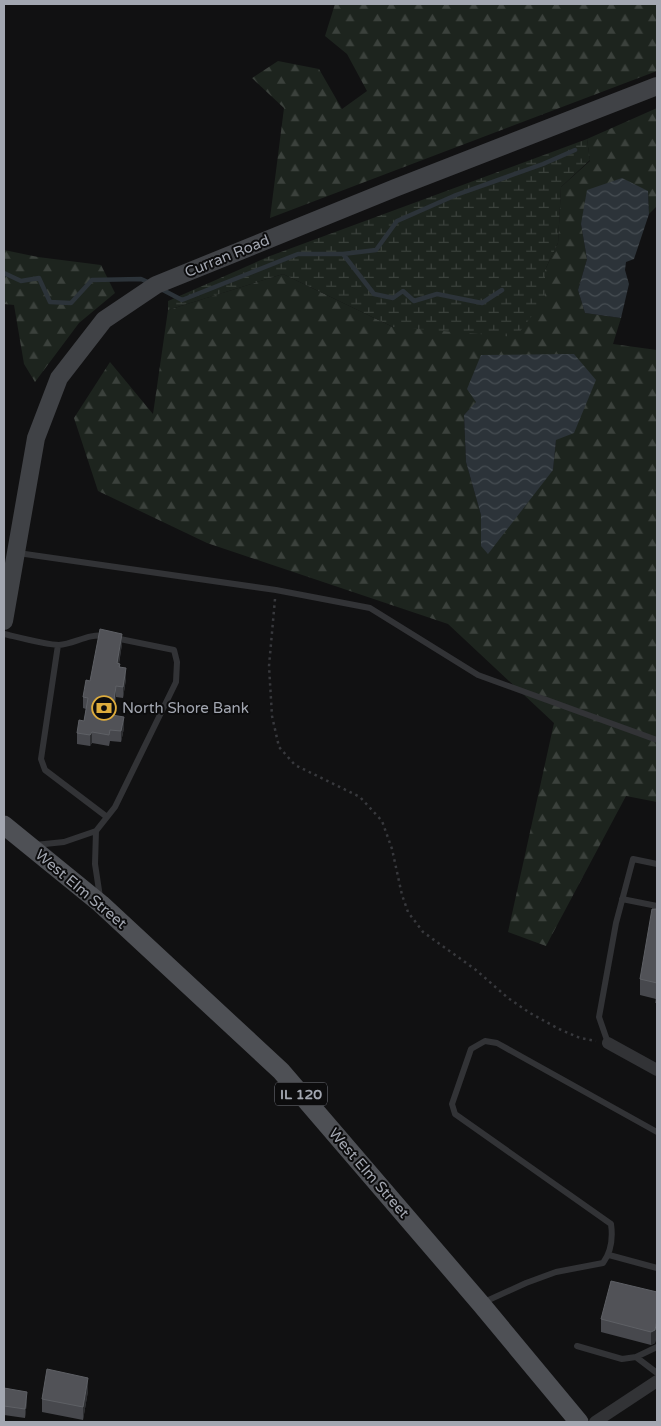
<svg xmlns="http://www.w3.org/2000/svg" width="661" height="1426" font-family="'Varela Round',sans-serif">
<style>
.forest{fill:url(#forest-firs);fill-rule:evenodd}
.wetland{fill:url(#wetland-marsh)}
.water{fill:url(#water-waves)}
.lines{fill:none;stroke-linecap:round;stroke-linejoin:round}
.stream{stroke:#2c3339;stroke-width:4.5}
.path{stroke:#38393d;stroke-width:2.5;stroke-dasharray:2.5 4;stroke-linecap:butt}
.lane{stroke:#323336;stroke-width:6}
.street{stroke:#323336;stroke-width:12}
.secondary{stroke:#404246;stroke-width:18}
.primary{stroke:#4e5055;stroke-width:19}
.wall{fill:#47484d}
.shaded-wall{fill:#2d2e31}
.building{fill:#515257;stroke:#5e6065}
.labels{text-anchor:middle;stroke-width:4;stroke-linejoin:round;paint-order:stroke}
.shield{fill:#0c0c0d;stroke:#767880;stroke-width:1}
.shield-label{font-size:14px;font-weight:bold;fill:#a3a7b1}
.street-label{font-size:15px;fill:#a3a7b1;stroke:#0c0c0d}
.poi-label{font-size:15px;fill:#a3a7b1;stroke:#0c0c0d;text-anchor:start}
</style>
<defs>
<pattern id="forest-firs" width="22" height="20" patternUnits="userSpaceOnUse" patternTransform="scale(1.25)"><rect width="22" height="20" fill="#1d241e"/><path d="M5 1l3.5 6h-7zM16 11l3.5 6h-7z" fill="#3b413c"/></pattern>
<pattern id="wetland-marsh" width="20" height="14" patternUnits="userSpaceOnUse" patternTransform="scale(1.25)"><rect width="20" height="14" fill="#1d241e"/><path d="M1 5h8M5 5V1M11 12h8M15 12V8" fill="none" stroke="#3b413c"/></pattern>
<pattern id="water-waves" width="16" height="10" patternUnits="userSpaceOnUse" patternTransform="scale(1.25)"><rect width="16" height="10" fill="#2c3339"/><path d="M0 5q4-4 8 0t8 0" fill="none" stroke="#474e53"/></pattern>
</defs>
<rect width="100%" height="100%" fill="#111112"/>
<path class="forest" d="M335 4H657V71L270 218 284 108 252 78 278 61 319 69 342 109 367 91 347 54 325 36Z
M657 108V206L649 214 648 191 581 224 587 259 578 290 585 313 621 318 613 344 657 350V802L626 796 546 946 508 932 554 723 448 624 207 543 98 491 74 418 110 362 153 414 168 310 283 274 393 327 545 298V270L558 243 561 187 590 161 587 139ZM477 402 556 440 553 470 481 546V515L466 462 464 415Z
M4 250 38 257 101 265 115 293 79 323 35 382 24 364 14 305 4 304Z"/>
<path class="wetland" d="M587 139 590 160 561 187 558 243 545 270V298L516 337 393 327 283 274 168 310V301L270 256Z"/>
<path class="water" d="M622 178 648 191 649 214 634 259 626 262 625 270 629 284 621 318 585 313 578 290 587 259 581 224 587 190Z
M574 354 596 380 574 433 556 440 553 470 488 554 481 546V515L466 462 464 415 476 402 467 389 481 355Z"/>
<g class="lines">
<path class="stream" d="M343 254 376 250 397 221 456 195 543 164 575 150
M4 273 21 281 39 278 50 302 71 303 92 280 141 279 150 283
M161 289 182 300 298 254H343L374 294 393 298 403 291 414 301 437 294 482 303 502 290"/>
<path class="path" d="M275 599 269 666 272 716 279 747 295 765 360 797 382 821 392 849 402 895 408 912 423 932 476 970 508 998 530 1013 559 1029 580 1038 596 1041"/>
<path class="lane" d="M18 553 276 590 370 608 478 675 657 740
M4 634C17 637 47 645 59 645 74 644 89 633 105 636
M58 645 41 759 45 770 107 817
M96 831 95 864 100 897
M35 845 64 842 96 831 115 807 176 682 177 662 174 650 115 638
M622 899 657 906
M608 1043 599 1017 616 923 633 859 657 864
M609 1255 657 1268
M482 1303 526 1283 556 1272 603 1263C611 1252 613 1238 611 1224L455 1114 452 1104 471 1049 485 1041 497 1043 657 1132
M577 1346 622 1359 636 1357 657 1373
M636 1357 657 1347"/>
<path class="street" d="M608 1043 657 1070
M595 1422 657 1381"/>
<path class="secondary" d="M4 621 36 438 59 378 104 320 156 285 395 188 657 86"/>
<path class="primary" d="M4 825 101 904 281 1071 481 1304 579 1422"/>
</g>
<path class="wall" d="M122 644 119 664 126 679 123 698 116 697 113 715 124 728 121 742 110 741 109 746 92 743 90 746 77 744V733L84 721 86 709 83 708V697L90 681Z
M657 909V1020H656V999L640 995V979Z
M657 1292V1333L655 1343 651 1345 601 1332V1319Z
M4 1388 27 1401 25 1418 4 1415Z
M88 1391 83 1420 42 1412V1399Z"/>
<path class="shaded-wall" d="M122 634V644L117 674V663Z
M126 668V679L123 698V687Z
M116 686V697L112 726V715Z
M124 717V728L121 742V731Z
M92 732V743L90 746V735Z
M657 1320V1333L655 1343 651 1345V1332Z
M88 1378V1391L83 1420V1407Z
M27 1392V1401L25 1418V1409Z"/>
<path class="building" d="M100 629 122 634 117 663 120 664 119 667 126 668 123 687 116 686 112 715 124 717 121 731 110 730 109 735 92 732 90 735 77 733 79 720 84 721 88 698 83 697 86 680 90 681Z
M652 909H657V983L640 979Z
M657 990V1003H656Z
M611 1281 657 1292V1320L655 1330 651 1332 601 1319Z
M47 1369 88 1378 83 1407 42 1399Z
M4 1388 27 1392 25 1409 4 1406Z"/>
<defs>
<g id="bank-ring" transform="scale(1.25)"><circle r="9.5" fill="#0c0c0d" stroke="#ddac3d" stroke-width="1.5"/><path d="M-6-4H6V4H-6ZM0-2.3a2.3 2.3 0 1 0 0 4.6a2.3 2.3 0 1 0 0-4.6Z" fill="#ddac3d"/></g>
</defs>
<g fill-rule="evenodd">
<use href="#bank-ring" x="104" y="708"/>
</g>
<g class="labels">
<rect class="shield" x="275" y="1082.5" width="52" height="23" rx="4"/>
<g class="shield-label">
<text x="301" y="1099">IL 120</text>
</g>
<g class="street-label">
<text transform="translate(227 256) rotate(-22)" y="5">Curran Road</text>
<text transform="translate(81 889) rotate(40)" y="5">West Elm Street</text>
<text transform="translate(369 1173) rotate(49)" y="5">West Elm Street</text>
</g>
<g class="poi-label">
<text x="122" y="713">North Shore Bank</text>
</g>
</g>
<rect width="661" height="1426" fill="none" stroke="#a3a7b1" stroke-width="10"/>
</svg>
